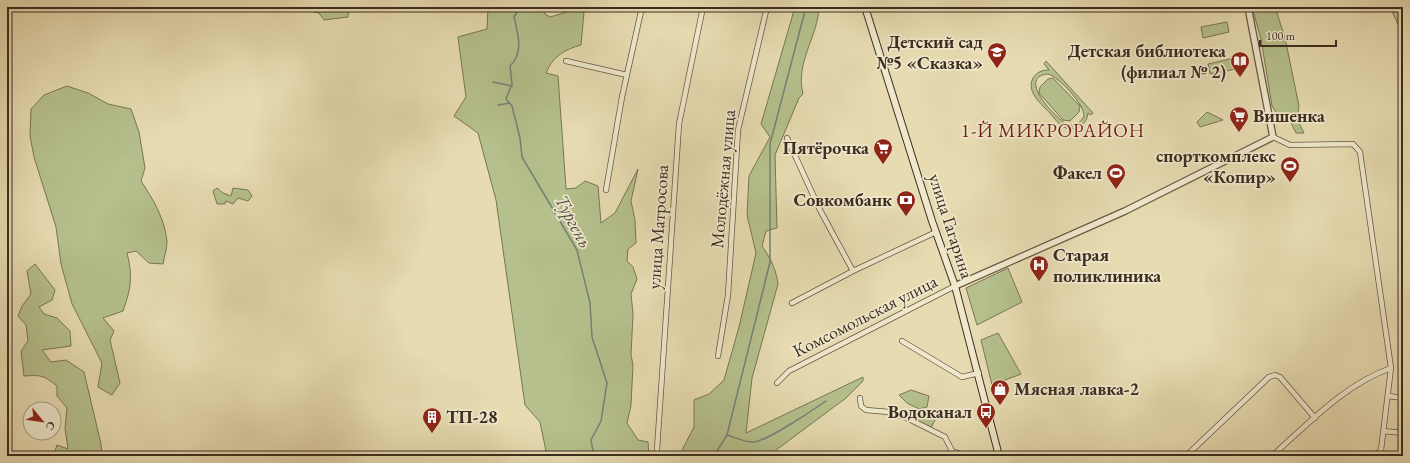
<svg xmlns="http://www.w3.org/2000/svg" width="1410" height="463" font-family="'EB Garamond',serif">
<style>
.green{fill:#b5c08c;stroke:#787656;fill-rule:evenodd}
.lines{fill:none;stroke-linecap:round;stroke-linejoin:round}
.stream{stroke:#738277;stroke-width:1.5}
.minor-casing{stroke:#675845;stroke-width:6}
.tertiary-casing{stroke:#675845;stroke-width:8}
.secondary-casing{stroke:#3c2d21;stroke-width:8}
.minor{stroke:#efe8cc;stroke-width:4.5}
.tertiary{stroke:#efe8cc;stroke-width:5.5}
.secondary{stroke:#efe8cc;stroke-width:6}
.labels{text-anchor:middle;stroke-width:3.5;stroke-linejoin:round;paint-order:stroke}
.poi-label{font-size:18px;font-weight:bold;fill:#3c2d21;stroke:#efe8cc;text-anchor:end}
.street-label{font-size:18px;fill:#3c2d21;stroke:#efe8cc}
.neighbourhood-label{font-size:19px;letter-spacing:1px;fill:#7a1f14;stroke:#efe8cc}
.water-label{font-size:19px;font-style:italic;fill:#535045;stroke:#efe8cc}
</style>
<rect width="100%" height="100%" fill="#e7dbb1"/>
<filter id="stains"><feTurbulence type="fractalNoise" baseFrequency=".005" numOctaves="4"/><feColorMatrix values="0 0 0 0 .2 0 0 0 0 .09 0 0 0 0 .02 0 0 0 .5 -.17"/></filter>
<radialGradient id="worn" r=".72"><stop offset=".6" stop-color="#630" stop-opacity="0"/><stop offset="1" stop-color="#630" stop-opacity=".3"/></radialGradient>
<path class="green" d="M308 7H349L348 17 324 20 319 13 309 11Z
M488 7H544L545 14 550 17 567 12 571 7H576L584 12 581 45C565 49 552 57 546 73L558 76 566 189 576 188 585 181 598 186 601 223 615 213 638 169 631 201 635 220 636 243 628 249 627 261 633 267 637 279 631 294 633 314 631 355 633 365 631 405 627 423 638 440 648 442 649 456H547L540 422 525 405 496 200 478 133 454 116 466 97 458 37 487 29Z
M795 7H819C818 37 795 62 803 94L799 98 775 155 777 228 766 231 762 246C771 259 776 269 778 284L752 378 746 433 863 377V381L846 398 768 456H679L694 427V400L709 394 724 380 739 327 756 253 747 215 749 176 770 137 761 124Z
M1252 7H1275L1285 38 1299 106 1297 119 1304 133H1296L1289 119 1277 114 1272 106 1261 39Z
M1390 7H1403V38L1402 33Z
M1227 22 1229 32 1203 38 1201 27Z
M1234 58 1236 69 1210 74 1208 64Z
M1046 61 1093 113 1091 115 1088 113C1087 124 1077 132 1066 128 1059 125 1054 118 1050 113 1041 104 1026 92 1033 78 1037 72 1042 70 1049 70L1044 64ZM1048 74C1058 76 1085 105 1084 116 1081 122 1076 126 1069 125 1060 123 1014 77 1048 74Z
M1053 78 1080 106 1079 112 1070 121 1063 120 1039 93 1040 87 1048 79Z
M67 86 88 93 108 104 131 109 139 132 145 168 141 181C153 199 165 219 167 242 167 249 164 257 163 264L149 263 136 251 127 253C133 276 131 289 123 311L103 318 114 331 110 340 120 383 112 395 98 387 102 363 72 304 61 264 56 227 34 157 30 136 31 109 44 95Z
M1207 112 1223 120 1200 127 1197 122Z
M217 188 223 193 231 196 233 188 248 190 252 196 248 201 238 198 233 204 226 201 225 204H217L213 191Z
M35 264 55 290 52 300 39 307 44 314 57 318 70 331 71 346 42 350 51 362 66 360 84 372 101 444 102 456H63L55 451 57 445 68 449 65 428 67 408 57 396V386C43 375 42 375 24 376L21 351 28 341 26 325 18 316 22 306 31 294 27 271Z
M1008 268 1022 302 977 325 966 288Z
M998 333 1021 374 992 385 981 340Z
M911 390 929 396 927 407 919 409 907 403 899 395Z
M920 410 936 418 931 428 915 420Z"/>
<g class="lines">
<path class="stream" d="M520 7 514 17C518 34 524 53 510 66L512 84 506 99 512 106 520 138 522 157 577 250 590 303 592 337 607 383 601 421 591 440 593 451 597 456
M493 82 512 86
M498 105 510 103
M727 435C736 438 744 442 754 442 767 441 813 410 826 401
M714 456 727 435 770 262V144L806 7"/>
<g class="minor-casing">
<path id="minor" d="M566 61 627 75
M1273 137 1290 145 1353 144 1360 152 1391 368 1381 450 1382 456
M787 138 820 210 853 271
M606 190 622 97 642 7
M792 303 853 271 936 232
M902 341 962 377 979 373
M718 356 728 295 738 130 767 7
M777 383 789 371 955 286
M1388 396 1403 398
M860 398 861 406 866 410 889 412 907 418 945 437 952 451 966 456
M1383 431 1403 433
M657 450 679 124 703 7
M796 454 799 456
M1186 456 1269 377 1275 375 1280 377 1315 418
M1272 456C1308 424 1345 384 1391 368
M1375 456 1381 450"/>
</g>
<g class="tertiary-casing">
<path id="tertiary" d="M955 286 1125 211 1273 137 1248 7"/>
</g>
<g class="secondary-casing">
<path id="secondary" d="M865 7 932 221 955 286 999 456"/>
</g>
<use href="#minor" class="minor"/>
<use href="#tertiary" class="tertiary"/>
<use href="#secondary" class="secondary"/>
</g>
<defs>
<g id="school-pin" transform="scale(1)"><path d="M0 17L-7.5 6A9.5 9.5 0 1 1 7.5 6Z" fill="#8f2418" stroke="#efe8cc"/><path d="M0-5L7-2L0 1L-7-2ZM-4 1L0 2.5L4 1V4Q0 6-4 4Z" fill="#fff"/></g>
<g id="library-pin" transform="scale(1)"><path d="M0 17L-7.5 6A9.5 9.5 0 1 1 7.5 6Z" fill="#8f2418" stroke="#efe8cc"/><path d="M-6-4Q-3-5.5-.7-3.5V5Q-3 3-6 4ZM6-4Q3-5.5 .7-3.5V5Q3 3 6 4Z" fill="#fff"/></g>
<g id="supermarket-pin" transform="scale(1)"><path d="M0 17L-7.5 6A9.5 9.5 0 1 1 7.5 6Z" fill="#8f2418" stroke="#efe8cc"/><path d="M-6-5.5h2.5l.6 2H6L4.5 2H-2.5L-4.4-4H-6ZM-1.5 3.2a1.3 1.3 0 1 0 .1 0ZM3 3.2a1.3 1.3 0 1 0 .1 0Z" fill="#fff"/></g>
<g id="stadium-pin" transform="scale(1)"><path d="M0 17L-7.5 6A9.5 9.5 0 1 1 7.5 6Z" fill="#8f2418" stroke="#efe8cc"/><path d="M0-5a6.5 5 0 1 0 0 10a6.5 5 0 1 0 0-10ZM-3.5-1.8h7v3.6h-7Z" fill="#fff"/></g>
<g id="bank-pin" transform="scale(1)"><path d="M0 17L-7.5 6A9.5 9.5 0 1 1 7.5 6Z" fill="#8f2418" stroke="#efe8cc"/><path d="M-6-4H6V4H-6ZM0-2.3a2.3 2.3 0 1 0 0 4.6a2.3 2.3 0 1 0 0-4.6Z" fill="#fff"/></g>
<g id="hospital-pin" transform="scale(1)"><path d="M0 17L-7.5 6A9.5 9.5 0 1 1 7.5 6Z" fill="#8f2418" stroke="#efe8cc"/><path d="M-5-5h3v3.5h4V-5h3V5h-3V1.5h-4V5h-3Z" fill="#fff"/></g>
<g id="shop-pin" transform="scale(1)"><path d="M0 17L-7.5 6A9.5 9.5 0 1 1 7.5 6Z" fill="#8f2418" stroke="#efe8cc"/><path d="M-5-2.5h2.3a2.7 3.5 0 0 1 5.4 0H5L5.5 6h-11ZM-1.5-2.5h3a1.5 2.3 0 0 0-3 0Z" fill="#fff"/></g>
<g id="bus-pin" transform="scale(1)"><path d="M0 17L-7.5 6A9.5 9.5 0 1 1 7.5 6Z" fill="#8f2418" stroke="#efe8cc"/><path d="M-5-6H5V4H4V6H2V4H-2V6H-4V4H-5ZM-3.5-4V0h7V-4ZM-3.5 1.2v1.5H-2V1.2ZM2 1.2v1.5H3.5V1.2Z" fill="#fff"/></g>
<g id="building-pin" transform="scale(1)"><path d="M0 17L-7.5 6A9.5 9.5 0 1 1 7.5 6Z" fill="#8f2418" stroke="#efe8cc"/><path d="M-4-6H4V6H1V3H-1V6H-4ZM-2.5-4.3h1.7v1.8h-1.7ZM.8-4.3h1.7v1.8H.8ZM-2.5-1h1.7V.8h-1.7ZM.8-1h1.7V.8H.8Z" fill="#fff"/></g>
</defs>
<g fill-rule="evenodd">
<use href="#school-pin" x="997" y="52"/>
<use href="#library-pin" x="1240" y="61"/>
<use href="#supermarket-pin" x="1239" y="116"/>
<use href="#supermarket-pin" x="883" y="148"/>
<use href="#stadium-pin" x="1290" y="166"/>
<use href="#stadium-pin" x="1116" y="173"/>
<use href="#bank-pin" x="906" y="200"/>
<use href="#hospital-pin" x="1039" y="265"/>
<use href="#shop-pin" x="1000" y="389"/>
<use href="#bus-pin" x="986" y="412"/>
<use href="#building-pin" x="432" y="417"/>
</g>
<g class="labels">
<g class="poi-label">
<text x="983" y="48">Детский сад<tspan x="983" dy="21">№5 «Сказка»</tspan></text>
<text x="1226" y="57">Детская библиотека<tspan x="1226" dy="21">(филиал № 2)</tspan></text>
<text x="1253" y="122" text-anchor="start">Вишенка</text>
<text x="869" y="154">Пятёрочка</text>
<text x="1276" y="162">спорткомплекс<tspan x="1276" dy="21">«Копир»</tspan></text>
<text x="1102" y="179">Факел</text>
<text x="892" y="206">Совкомбанк</text>
<text x="1053" y="261" text-anchor="start">Старая<tspan x="1053" dy="21">поликлиника</tspan></text>
<text x="1014" y="395" text-anchor="start">Мясная лавка-2</text>
<text x="972" y="418">Водоканал</text>
<text x="446" y="423" text-anchor="start">ТП-28</text>
</g>
<g class="street-label">
<text transform="translate(723 179) rotate(-85)" y="6">Молодёжная улица</text>
<text transform="translate(951 226) rotate(72)" y="6">улица Гагарина</text>
<text transform="translate(658 227) rotate(-86)" y="6">улица Матросова</text>
<text transform="translate(865 316) rotate(-27)" y="6">Комсомольская улица</text>
</g>
<g class="neighbourhood-label">
<text x="1053" y="137">1-Й МИКРОРАЙОН</text>
</g>
<g class="water-label">
<text transform="translate(574 221) rotate(62)" y="7">Тургень</text>
</g>
</g>
<rect width="1410" height="463" fill="none" stroke="#e7dbb1" stroke-width="24"/>
<rect x="8" y="8" width="1394" height="447" fill="none" stroke="#3c2d21" stroke-width="2"/>
<rect x="12" y="12" width="1386" height="439" fill="none" stroke="#3c2d21"/>
<g transform="translate(42 421) rotate(119)"><circle r="19" fill="#efe8cc" stroke="#a79d88"/>
<path d="M0-3L7 15L0 10L-7 15Z" fill="#8f2418"/>
<text y="-6" font-size="11" font-weight="bold" text-anchor="middle" fill="#3c2d21">С</text>
</g>
<path d="M1260 40v6h76v-6" fill="none" stroke="#3c2d21" stroke-width="2"/>
<text x="1266" y="40" font-size="12" fill="#3c2d21" stroke="#efe8cc" stroke-width="3" paint-order="stroke">100 m</text>
<rect width="100%" height="100%" filter="url(#stains)"/>
<rect width="100%" height="100%" fill="url(#worn)"/>
</svg>
